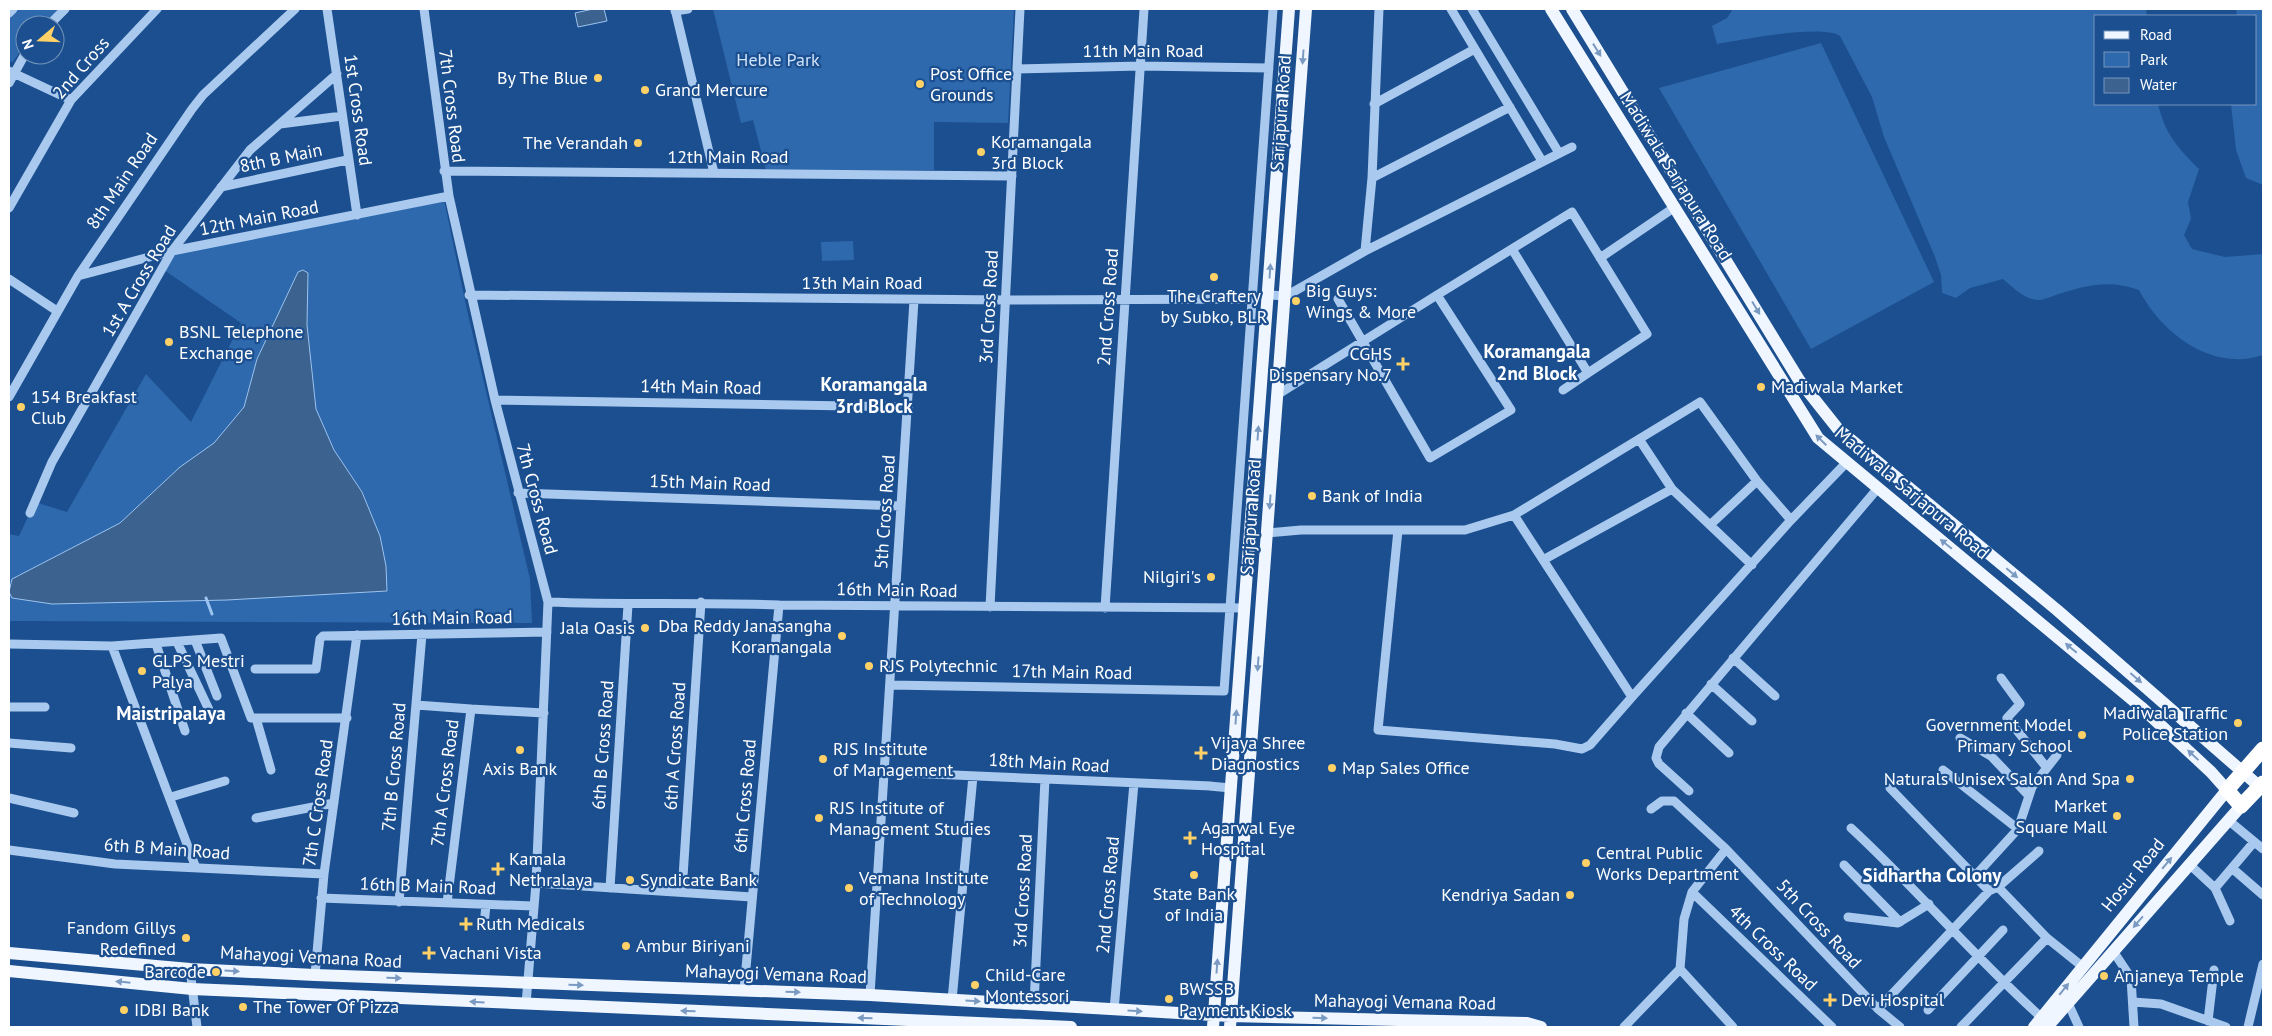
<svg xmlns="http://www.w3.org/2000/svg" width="2272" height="1036" font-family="'PT Sans',sans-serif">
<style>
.green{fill:#2e69ad}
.water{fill:#3c6290;stroke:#9cc4f0}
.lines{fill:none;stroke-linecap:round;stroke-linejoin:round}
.stream{stroke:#9cc4f0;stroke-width:3}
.minor{stroke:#a9c9ee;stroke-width:9}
.major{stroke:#f0f6ff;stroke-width:12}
.highway{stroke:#fff;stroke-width:15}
.oneway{fill:#7b9ac1}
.poi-dot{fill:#ffd166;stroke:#1b4f8f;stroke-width:2}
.labels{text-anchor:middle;stroke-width:4.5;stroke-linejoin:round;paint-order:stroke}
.street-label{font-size:18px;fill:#fff;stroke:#1b4f8f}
.park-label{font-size:18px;fill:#cfe3fa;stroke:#1b4f8f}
.poi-label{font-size:18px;fill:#fff;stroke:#1b4f8f;text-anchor:start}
.neighbourhood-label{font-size:19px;font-weight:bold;fill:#fff;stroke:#1b4f8f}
</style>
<rect width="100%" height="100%" fill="#1b4f8f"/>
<path class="green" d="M15 9H60L44 25H25V44L13 62 9 61V16Z
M713 9H1014L1008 123 934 122V170H766L753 120 741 123Z
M1733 9H2146L2147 16H2096V104H2158C2165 134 2178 148 2199 169L2188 202 2191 219 2184 235 2192 249 2225 257 2263 254V355C2212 372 2162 334 2139 290 2113 280 2089 284 2062 293 2055 295 2047 299 2040 300 2026 301 2012 287 2003 279L1970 288 1956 298 1942 293 1941 275 1935 257 1884 137 1872 97 1840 36C1819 24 1743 40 1717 44L1712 26 1727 18Z
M2236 9H2263V185L2246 178 2236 150 2231 104H2256V16H2237Z
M1821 43 1934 282 1811 349 1659 88Z
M443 195 467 310 530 579 532 623 9 621V592L13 598 52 604 227 600 387 591 386 566 380 536 362 492 334 450 316 409 307 325 308 273 298 272 257 359 244 407 214 443 180 467 120 523 12 579 9 586V534L19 536 35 502 67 512 146 374 191 422 241 323 164 270 175 251Z
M853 241 854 260 822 261 821 242Z"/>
<path class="water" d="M593 9H604L607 21 578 27 575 13Z
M303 270 308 273 307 325 316 409 334 450 362 492 380 536 386 566 387 591 227 600 52 604 12 598 9 592 12 579 120 523 180 467 214 443 244 407 257 359 298 272Z"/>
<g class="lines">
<path class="stream" d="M206 598 212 614"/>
<path class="minor" d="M327 9 357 215
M424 9 449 196 495 400 548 602 536 883 526 1004
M675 9 714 173
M1451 9 1542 161
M1472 9 1559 153
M675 11 688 9
M9 13 13 9
M49 25 65 9
M1017 69 1140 66 1269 68
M9 71 71 100
M9 83 25 54
M1374 104 1473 50
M280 124 342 116
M444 171 1012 176
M1372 178 1510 107
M221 187 347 160
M9 208 71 100 157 9
M1365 251 1372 178 1379 9
M1600 258 1675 207
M78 276 172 251 449 196
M9 279 57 311
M469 295 1006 300 1254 299
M1269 295 1286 296 1365 251 1572 147
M1437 295 1572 212 1647 334 1588 373 1512 249
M1563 390 1588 373
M1277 395 1437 295 1511 410 1430 458 1338 299
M9 397 78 276 192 109 203 95 295 9
M495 400 908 407
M1639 439 1672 489 1752 565
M518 493 901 506
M30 513 52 462 172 251 250 150 337 74
M1791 520 1847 462
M1710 525 1757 481
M1398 530 1378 730 1555 744 1582 749 1590 745 1632 697
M1268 533 1301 530H1465L1514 515 1632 697 1791 520 1757 481 1700 402 1514 515
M1543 560 1672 489
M548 602C625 605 702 602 779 605L1245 608
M990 607 1020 9
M1105 608 1144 9
M195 640 217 696
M177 642 211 714
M9 644 112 646 221 638 251 718H347
M156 644 185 731
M112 646 196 868
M1733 658 1775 696
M255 669H316L320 639 323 636 547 632
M2001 678 2020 704 2007 718 2047 768
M1711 684 1752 721
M890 685 1224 691 1273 9
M416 705 471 709
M9 707H45
M1686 713 1729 753
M256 718 271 770
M1960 738 1991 756 2029 796
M9 743 71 748
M1943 770 2018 829
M884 772 1211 786
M1209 786 1231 788
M1890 788 1989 891
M1689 791 1659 764 1656 758 1659 747 1878 488
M171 797 225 781
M9 798 74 813
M1651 809 1662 801H1674L1726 849 1878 1009 1989 891 1998 887 2039 851
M256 818 334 803
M2228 820 2263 849
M1851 828C1917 889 1975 958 2042 1018
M9 850 115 864 324 874
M2189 864 2215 888 2230 921
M1844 865 1900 922
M2233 869 2263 895
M1975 876 2018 829 2032 787 2057 755
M536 883 752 897
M1998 887 2047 938 2083 967
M610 888 628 605
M2215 888 2254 842
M682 892 701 602
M1692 892 1832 1027
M321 898 533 906
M399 902 422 634
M447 903 471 709 544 713
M1848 917 1898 923 1929 904
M484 925 486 905
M2113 951 2131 978 2134 1027
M190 969 197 1027
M1680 969 1684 919 1692 892 1726 849
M1680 969 1733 1027
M315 975 324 874 357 635
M744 990 779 605
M870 995 914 300
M952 1000 973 776
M2133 1002 2161 1004 2226 1027
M2068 1003 2079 1027
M1034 1004 1045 779
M1878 1009 1900 1027
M1114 1010 1134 783
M1928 1010 2003 930
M2208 1021 2214 970
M1624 1027 1680 969
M1961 1027 2047 938
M2248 1027 2263 964"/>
<path class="major" d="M1551 9 1818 438 2141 707 2211 772 2227 790 2034 1027
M1572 9 1799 380 1838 429 2057 610 2260 787
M9 953 190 969 315 975 870 995 1230 1016 1527 1023 1541 1027
M9 971 192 989 1071 1027
M1213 1027 1289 9
M1230 1027 1306 9
M2047 1027 2241 806"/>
<path class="highway" d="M2263 749 2227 790 2241 806 2263 783"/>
</g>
<defs><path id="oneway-solid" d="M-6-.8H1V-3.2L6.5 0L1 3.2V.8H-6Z" transform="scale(1.25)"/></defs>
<g class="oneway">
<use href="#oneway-solid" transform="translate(1597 50) rotate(58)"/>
<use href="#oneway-solid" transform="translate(1303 57) rotate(94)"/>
<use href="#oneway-solid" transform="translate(1270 271) rotate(-86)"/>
<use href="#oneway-solid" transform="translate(1756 308) rotate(59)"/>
<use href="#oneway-solid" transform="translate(1258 433) rotate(-86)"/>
<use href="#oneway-solid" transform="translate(1821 440) rotate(-135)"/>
<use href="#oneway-solid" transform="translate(1270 502) rotate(94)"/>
<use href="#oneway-solid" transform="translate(1946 544) rotate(-141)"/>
<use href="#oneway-solid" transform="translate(2012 573) rotate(40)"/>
<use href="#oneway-solid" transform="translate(2071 648) rotate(-140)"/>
<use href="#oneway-solid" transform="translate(1258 664) rotate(94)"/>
<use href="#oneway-solid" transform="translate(2136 678) rotate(41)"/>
<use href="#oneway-solid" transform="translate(1236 717) rotate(-86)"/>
<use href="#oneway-solid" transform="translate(2193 755) rotate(-137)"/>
<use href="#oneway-solid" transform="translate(2167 863) rotate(-50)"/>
<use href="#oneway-solid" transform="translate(2138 922) rotate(131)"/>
<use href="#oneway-solid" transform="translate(1217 966) rotate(-86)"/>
<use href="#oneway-solid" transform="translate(232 971) rotate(3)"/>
<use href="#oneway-solid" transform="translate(394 978) rotate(2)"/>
<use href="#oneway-solid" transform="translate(123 982) rotate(-174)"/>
<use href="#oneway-solid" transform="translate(576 985) rotate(2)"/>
<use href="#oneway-solid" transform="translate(2064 989) rotate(-51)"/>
<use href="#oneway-solid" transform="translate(793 992) rotate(2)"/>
<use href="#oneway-solid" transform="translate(973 1001) rotate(3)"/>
<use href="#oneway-solid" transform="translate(477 1002) rotate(-177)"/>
<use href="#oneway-solid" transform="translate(688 1011) rotate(-178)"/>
<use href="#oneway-solid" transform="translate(1135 1011) rotate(3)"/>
<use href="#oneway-solid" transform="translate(865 1018) rotate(-178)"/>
<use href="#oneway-solid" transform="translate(1320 1018) rotate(1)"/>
</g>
<g class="poi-dot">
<circle cx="598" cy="78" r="5"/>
<circle cx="920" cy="84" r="5"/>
<circle cx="645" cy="90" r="5"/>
<circle cx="638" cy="143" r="5"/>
<circle cx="981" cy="152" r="5"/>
<circle cx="1214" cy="277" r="5"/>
<circle cx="1296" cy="301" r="5"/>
<circle cx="169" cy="342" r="5"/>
<path d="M1400.5 356.5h5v5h5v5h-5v5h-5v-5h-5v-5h5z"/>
<circle cx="1761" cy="387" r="5"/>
<circle cx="21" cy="407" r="5"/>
<circle cx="1312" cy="496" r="5"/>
<circle cx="1211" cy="577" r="5"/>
<circle cx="645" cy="628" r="5"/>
<circle cx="842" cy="636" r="5"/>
<circle cx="869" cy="666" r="5"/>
<circle cx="142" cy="671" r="5"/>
<circle cx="2238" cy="723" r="5"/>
<circle cx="2082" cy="735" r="5"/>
<circle cx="520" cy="750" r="5"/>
<path d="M1198.5 745.5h5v5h5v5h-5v5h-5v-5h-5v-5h5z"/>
<circle cx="823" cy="759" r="5"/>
<circle cx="1332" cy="768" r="5"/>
<circle cx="2130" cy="779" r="5"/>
<circle cx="2117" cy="816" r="5"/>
<circle cx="819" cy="818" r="5"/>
<path d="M1187.5 830.5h5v5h5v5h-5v5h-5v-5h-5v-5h5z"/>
<circle cx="1586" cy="863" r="5"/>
<path d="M495.5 861.5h5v5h5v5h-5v5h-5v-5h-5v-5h5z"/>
<circle cx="1194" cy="875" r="5"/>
<circle cx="630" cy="880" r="5"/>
<circle cx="849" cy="888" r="5"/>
<circle cx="1570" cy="895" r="5"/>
<path d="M463.5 916.5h5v5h5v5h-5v5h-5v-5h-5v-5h5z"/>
<circle cx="186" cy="938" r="5"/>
<circle cx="626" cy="946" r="5"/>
<path d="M426.5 945.5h5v5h5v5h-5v5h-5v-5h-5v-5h5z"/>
<circle cx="216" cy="972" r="5"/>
<circle cx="2104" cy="976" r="5"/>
<circle cx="975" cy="985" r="5"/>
<circle cx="1169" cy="999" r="5"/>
<path d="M1827.5 992.5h5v5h5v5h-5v5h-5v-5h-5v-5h5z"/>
<circle cx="243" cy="1007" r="5"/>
<circle cx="124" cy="1010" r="5"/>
</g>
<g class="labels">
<g class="street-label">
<text x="1143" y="57">11th Main Road</text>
<text transform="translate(81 68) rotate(-49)" y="6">2nd Cross</text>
<text transform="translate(452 106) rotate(83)" y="6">7th Cross Road</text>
<text transform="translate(358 110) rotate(82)" y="6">1st Cross Road</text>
<text transform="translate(1281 113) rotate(-86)" y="6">Sarjapura Road</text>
<text x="728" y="163">12th Main Road</text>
<text transform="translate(281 158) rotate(-12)" y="6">8th B Main</text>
<text transform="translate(1676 176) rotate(58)" y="6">Madiwala Sarjapura Road</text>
<text transform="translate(122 181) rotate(-56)" y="6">8th Main Road</text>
<text transform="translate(259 218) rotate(-11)" y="6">12th Main Road</text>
<text transform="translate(139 281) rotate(-59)" y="6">1st A Cross Road</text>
<text x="862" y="289">13th Main Road</text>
<text transform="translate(989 307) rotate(-87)" y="6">3rd Cross Road</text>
<text transform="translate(1108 307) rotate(-86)" y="6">2nd Cross Road</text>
<text transform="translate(701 387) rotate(1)" y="6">14th Main Road</text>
<text transform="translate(710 483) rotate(2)" y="6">15th Main Road</text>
<text transform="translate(1912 493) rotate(40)" y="6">Madiwala Sarjapura Road</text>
<text transform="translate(537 499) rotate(75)" y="6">7th Cross Road</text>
<text transform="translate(885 512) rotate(-86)" y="6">5th Cross Road</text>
<text transform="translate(1251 517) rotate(-86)" y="6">Sarjapura Road</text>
<text transform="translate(897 590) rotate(1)" y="6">16th Main Road</text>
<text transform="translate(452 618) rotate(-1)" y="6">16th Main Road</text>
<text transform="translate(1072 672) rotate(1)" y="6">17th Main Road</text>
<text transform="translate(603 745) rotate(-86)" y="6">6th B Cross Road</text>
<text transform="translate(675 746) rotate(-86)" y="6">6th A Cross Road</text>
<text transform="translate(1049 763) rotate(3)" y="6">18th Main Road</text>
<text transform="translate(394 767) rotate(-85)" y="6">7th B Cross Road</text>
<text transform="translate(445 783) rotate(-83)" y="6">7th A Cross Road</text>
<text transform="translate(745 796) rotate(-85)" y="6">6th Cross Road</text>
<text transform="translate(318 803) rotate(-82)" y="6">7th C Cross Road</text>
<text transform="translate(167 849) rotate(4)" y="6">6th B Main Road</text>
<text transform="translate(2133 875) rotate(-51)" y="6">Hosur Road</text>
<text transform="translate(428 886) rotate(2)" y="6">16th B Main Road</text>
<text transform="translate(1023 891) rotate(-87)" y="6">3rd Cross Road</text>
<text transform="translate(1108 895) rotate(-85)" y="6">2nd Cross Road</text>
<text transform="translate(1819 924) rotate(47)" y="6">5th Cross Road</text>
<text transform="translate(1773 948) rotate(44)" y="6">4th Cross Road</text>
<text transform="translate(311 957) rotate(3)" y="6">Mahayogi Vemana Road</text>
<text transform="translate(776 974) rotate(2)" y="6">Mahayogi Vemana Road</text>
<text transform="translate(1405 1002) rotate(1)" y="6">Mahayogi Vemana Road</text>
</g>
<g class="park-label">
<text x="778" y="66">Heble Park</text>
</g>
<g class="poi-label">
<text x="930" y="80">Post Office<tspan x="930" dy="21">Grounds</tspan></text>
<text x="588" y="84" text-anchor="end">By The Blue</text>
<text x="655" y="96">Grand Mercure</text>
<text x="991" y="148">Koramangala<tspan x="991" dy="21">3rd Block</tspan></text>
<text x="628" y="149" text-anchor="end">The Verandah</text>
<text x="1306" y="297">Big Guys:<tspan x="1306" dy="21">Wings &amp; More</tspan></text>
<text x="1214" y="302" text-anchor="middle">The Craftery<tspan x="1214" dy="21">by Subko, BLR</tspan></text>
<text x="179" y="338">BSNL Telephone<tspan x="179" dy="21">Exchange</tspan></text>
<text x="1392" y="360" text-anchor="end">CGHS<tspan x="1392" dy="21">Dispensary No.7</tspan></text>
<text x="1771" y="393">Madiwala Market</text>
<text x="31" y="403">154 Breakfast<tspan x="31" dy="21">Club</tspan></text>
<text x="1322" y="502">Bank of India</text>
<text x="1201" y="583" text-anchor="end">Nilgiri's</text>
<text x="832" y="632" text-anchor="end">Dba Reddy Janasangha<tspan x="832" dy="21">Koramangala</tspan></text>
<text x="635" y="634" text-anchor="end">Jala Oasis</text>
<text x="152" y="667">GLPS Mestri<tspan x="152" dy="21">Palya</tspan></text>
<text x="879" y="672">RJS Polytechnic</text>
<text x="2228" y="719" text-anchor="end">Madiwala Traffic<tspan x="2228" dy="21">Police Station</tspan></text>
<text x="2072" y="731" text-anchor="end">Government Model<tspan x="2072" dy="21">Primary School</tspan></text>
<text x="1211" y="749">Vijaya Shree<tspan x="1211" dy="21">Diagnostics</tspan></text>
<text x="833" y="755">RJS Institute<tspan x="833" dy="21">of Management</tspan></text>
<text x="1342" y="774">Map Sales Office</text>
<text x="520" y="775" text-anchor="middle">Axis Bank</text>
<text x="2120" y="785" text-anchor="end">Naturals Unisex Salon And Spa</text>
<text x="2107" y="812" text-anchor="end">Market<tspan x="2107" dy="21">Square Mall</tspan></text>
<text x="829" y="814">RJS Institute of<tspan x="829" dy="21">Management Studies</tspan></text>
<text x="1201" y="834">Agarwal Eye<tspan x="1201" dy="21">Hospital</tspan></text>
<text x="1596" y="859">Central Public<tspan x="1596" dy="21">Works Department</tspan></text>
<text x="509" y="865">Kamala<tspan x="509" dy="21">Nethralaya</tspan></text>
<text x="859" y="884">Vemana Institute<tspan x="859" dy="21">of Technology</tspan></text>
<text x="640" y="886">Syndicate Bank</text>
<text x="1194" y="900" text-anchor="middle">State Bank<tspan x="1194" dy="21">of India</tspan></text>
<text x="1560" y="901" text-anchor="end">Kendriya Sadan</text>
<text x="476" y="930">Ruth Medicals</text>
<text x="176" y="934" text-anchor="end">Fandom Gillys<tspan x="176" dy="21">Redefined</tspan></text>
<text x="636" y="952">Ambur Biriyani</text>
<text x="440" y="959">Vachani Vista</text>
<text x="206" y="978" text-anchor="end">Barcode</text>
<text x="985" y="981">Child-Care<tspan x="985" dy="21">Montessori</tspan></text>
<text x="2114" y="982">Anjaneya Temple</text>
<text x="1179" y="995">BWSSB<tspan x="1179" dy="21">Payment Kiosk</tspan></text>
<text x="1841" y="1006">Devi Hospital</text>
<text x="253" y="1013">The Tower Of Pizza</text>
<text x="134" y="1016">IDBI Bank</text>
</g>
<g class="neighbourhood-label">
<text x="1537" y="358">Koramangala<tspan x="1537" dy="22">2nd Block</tspan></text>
<text x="874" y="391">Koramangala<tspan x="874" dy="22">3rd Block</tspan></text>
<text x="171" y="720">Maistripalaya</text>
<text x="1932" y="882">Sidhartha Colony</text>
</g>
</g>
<rect width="2272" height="1036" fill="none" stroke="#ffffff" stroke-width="20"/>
<rect x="2094" y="15" width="162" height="90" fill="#1b4f8f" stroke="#7695bc"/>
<rect x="2104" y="31" width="25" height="8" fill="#f0f6ff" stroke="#7695bc"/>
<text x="2140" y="40" font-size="15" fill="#ffffff">Road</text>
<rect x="2104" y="52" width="25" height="15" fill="#2e69ad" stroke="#7695bc"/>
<text x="2140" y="65" font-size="15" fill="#ffffff">Park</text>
<rect x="2104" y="78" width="25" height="15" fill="#3c6290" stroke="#7695bc"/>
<text x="2140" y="90" font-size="15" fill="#ffffff">Water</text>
<g transform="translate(40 40) rotate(251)"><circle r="24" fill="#1b4f8f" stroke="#7695bc"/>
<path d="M0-4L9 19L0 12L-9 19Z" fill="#ffd166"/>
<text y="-8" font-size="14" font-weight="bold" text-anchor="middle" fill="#ffffff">N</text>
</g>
</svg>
